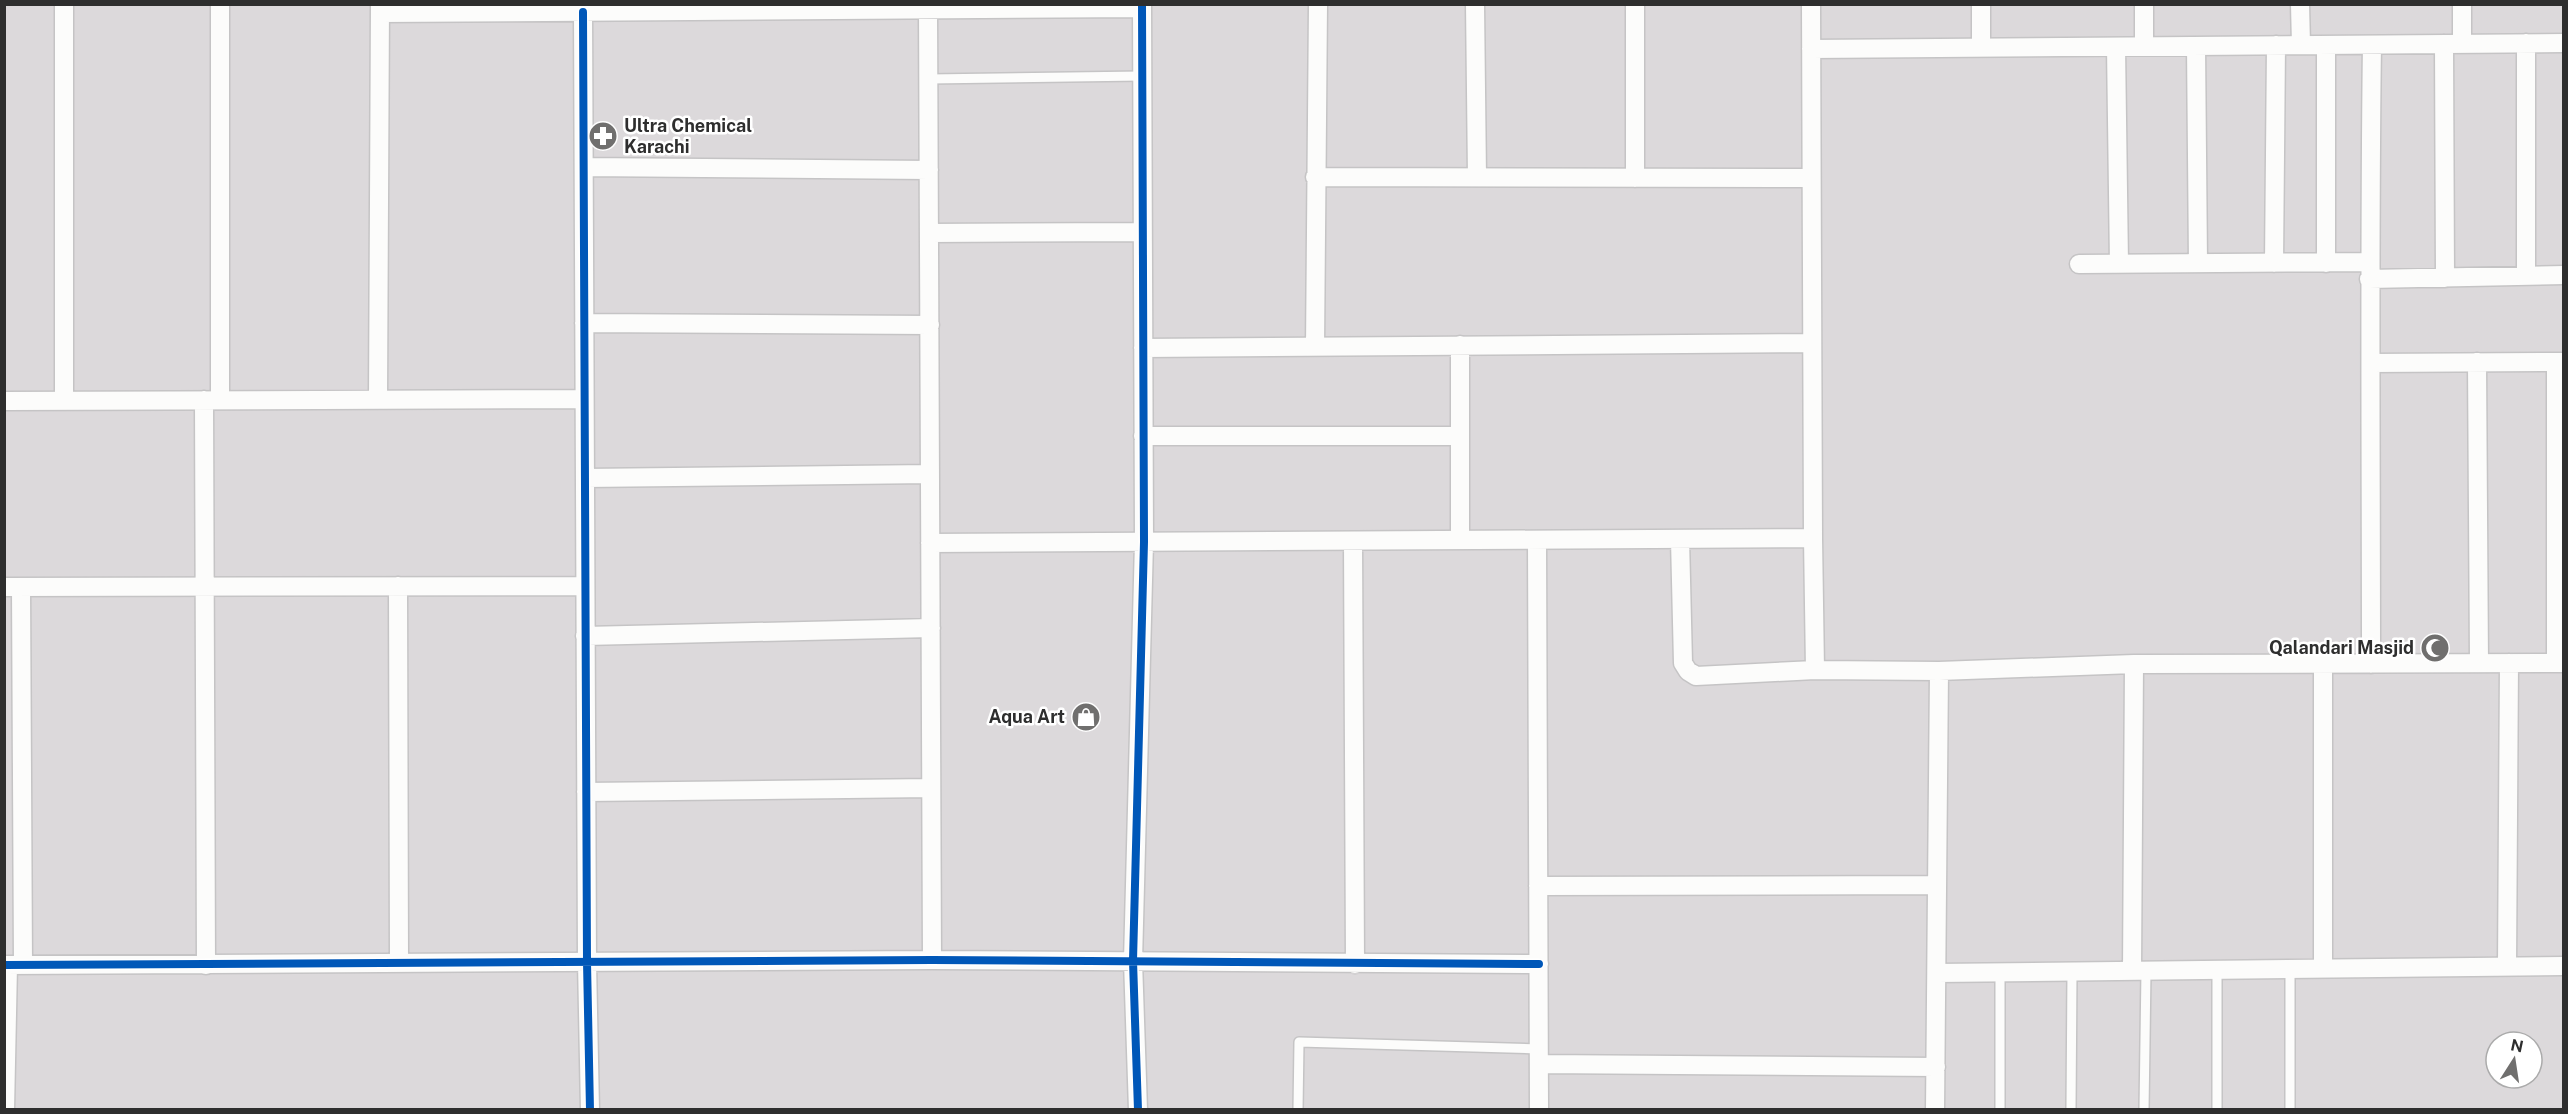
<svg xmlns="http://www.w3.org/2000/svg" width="2568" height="1114" font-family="'Public Sans',sans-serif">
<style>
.industrial{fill:#dcd9db;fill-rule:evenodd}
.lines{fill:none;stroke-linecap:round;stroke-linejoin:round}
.lane-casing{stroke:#c5c4c5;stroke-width:12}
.street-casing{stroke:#c5c4c5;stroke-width:21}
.lane{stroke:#fcfcfb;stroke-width:9}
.street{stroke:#fcfcfb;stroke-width:18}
.cycleway-casing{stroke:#fff;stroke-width:11}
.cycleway{stroke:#0057b8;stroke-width:8}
.labels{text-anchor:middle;stroke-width:5;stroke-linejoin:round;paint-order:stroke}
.poi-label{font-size:18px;font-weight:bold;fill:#2e2e2e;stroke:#fff;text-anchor:end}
</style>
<rect width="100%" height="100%" fill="#ece8e4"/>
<path class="industrial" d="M5 5H2563V1109L5 1110ZM2496 1042H2532V1078H2496Z"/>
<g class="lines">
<g class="lane-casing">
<path id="lane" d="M929 79 1142 76
M2000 973V1110
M1298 1110 1299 1042 1539 1049
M2071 1110 2072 972
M2144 1110 2146 971
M2217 1110V970
M2290 1110V969"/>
</g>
<g class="street-casing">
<path id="street" d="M64 4V401
M1475 4 1477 177
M1635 4V178
M1811 4 1813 538 1815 670
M1981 4V47
M2300 4 2301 45
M2462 4V44
M928 9 932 960
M583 12 587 962 590 1110
M380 13 1142 8
M2526 43V276
M2444 44 2445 278
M2326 45V263
M2144 46V4
M2196 46 2198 263
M2116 47 2119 264
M1811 49 2564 43
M584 167 929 170
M1315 177 1810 178
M929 233 1142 232
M2274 263 2276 45
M2079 264 2369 262
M2369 279 2564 275
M584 323 930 325
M1315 347 1318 4
M1143 348 1812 343
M2477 362 2479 663
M2556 362V663
M2371 363 2564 362
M378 399 380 4
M204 400 206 965
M220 400V4
M4 401 584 399
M1143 436H1460
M585 478 930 474
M1680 539 1683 663 1688 671 1696 676 1815 670 1939 671 2134 664 2564 663
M1460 540V345
M1537 540 1539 1110
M1353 541 1355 964
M930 543 1813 538
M398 586 399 963
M4 587 585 586
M21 587 23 965
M585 636 931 628
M2371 664C2371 457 2369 251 2372 45
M586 792 931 788
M1538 886 1937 885
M4 965 932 960 1539 964
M2507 967 2509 663
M2323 969V664
M2132 971 2134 664
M1937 973 2564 966
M1539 1064 1936 1067
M5 1110 8 965
M1138 1110 1133 961 1144 542 1142 4
M1935 1110 1939 671"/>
</g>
<use href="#lane" class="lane"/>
<use href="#street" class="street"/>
<g class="cycleway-casing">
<path id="cycleway" d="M583 12 587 962 590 1110
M4 965 932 960 1539 964
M1138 1110 1133 961 1144 542 1142 4"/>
</g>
<use href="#cycleway" class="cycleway"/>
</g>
<defs>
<g id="pharmacy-disc" transform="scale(1.5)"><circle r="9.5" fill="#706f6e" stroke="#fff"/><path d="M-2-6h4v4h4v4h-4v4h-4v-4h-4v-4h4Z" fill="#fff"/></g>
<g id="mosque-disc" transform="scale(1.5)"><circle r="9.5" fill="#706f6e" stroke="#fff"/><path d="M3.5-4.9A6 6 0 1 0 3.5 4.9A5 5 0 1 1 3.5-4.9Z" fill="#fff"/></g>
<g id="shop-disc" transform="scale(1.5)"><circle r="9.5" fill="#706f6e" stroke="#fff"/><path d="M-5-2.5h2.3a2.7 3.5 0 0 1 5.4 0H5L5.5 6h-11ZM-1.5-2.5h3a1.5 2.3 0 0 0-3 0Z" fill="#fff"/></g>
</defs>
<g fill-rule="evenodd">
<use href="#pharmacy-disc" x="603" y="136"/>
<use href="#mosque-disc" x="2435" y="648"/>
<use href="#shop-disc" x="1086" y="717"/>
</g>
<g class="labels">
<g class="poi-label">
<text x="624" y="132" text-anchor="start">Ultra Chemical<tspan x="624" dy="21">Karachi</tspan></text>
<text x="2414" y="654">Qalandari Masjid</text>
<text x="1065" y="723">Aqua Art</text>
</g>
</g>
<rect width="2568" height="1114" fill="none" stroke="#2e2e2e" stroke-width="12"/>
<g transform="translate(2514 1060) rotate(12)"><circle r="28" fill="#ffffff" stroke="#ababab" stroke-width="1.5"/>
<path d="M0-4.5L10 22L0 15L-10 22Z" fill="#706f6e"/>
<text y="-9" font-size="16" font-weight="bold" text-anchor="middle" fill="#2e2e2e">N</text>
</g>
</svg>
